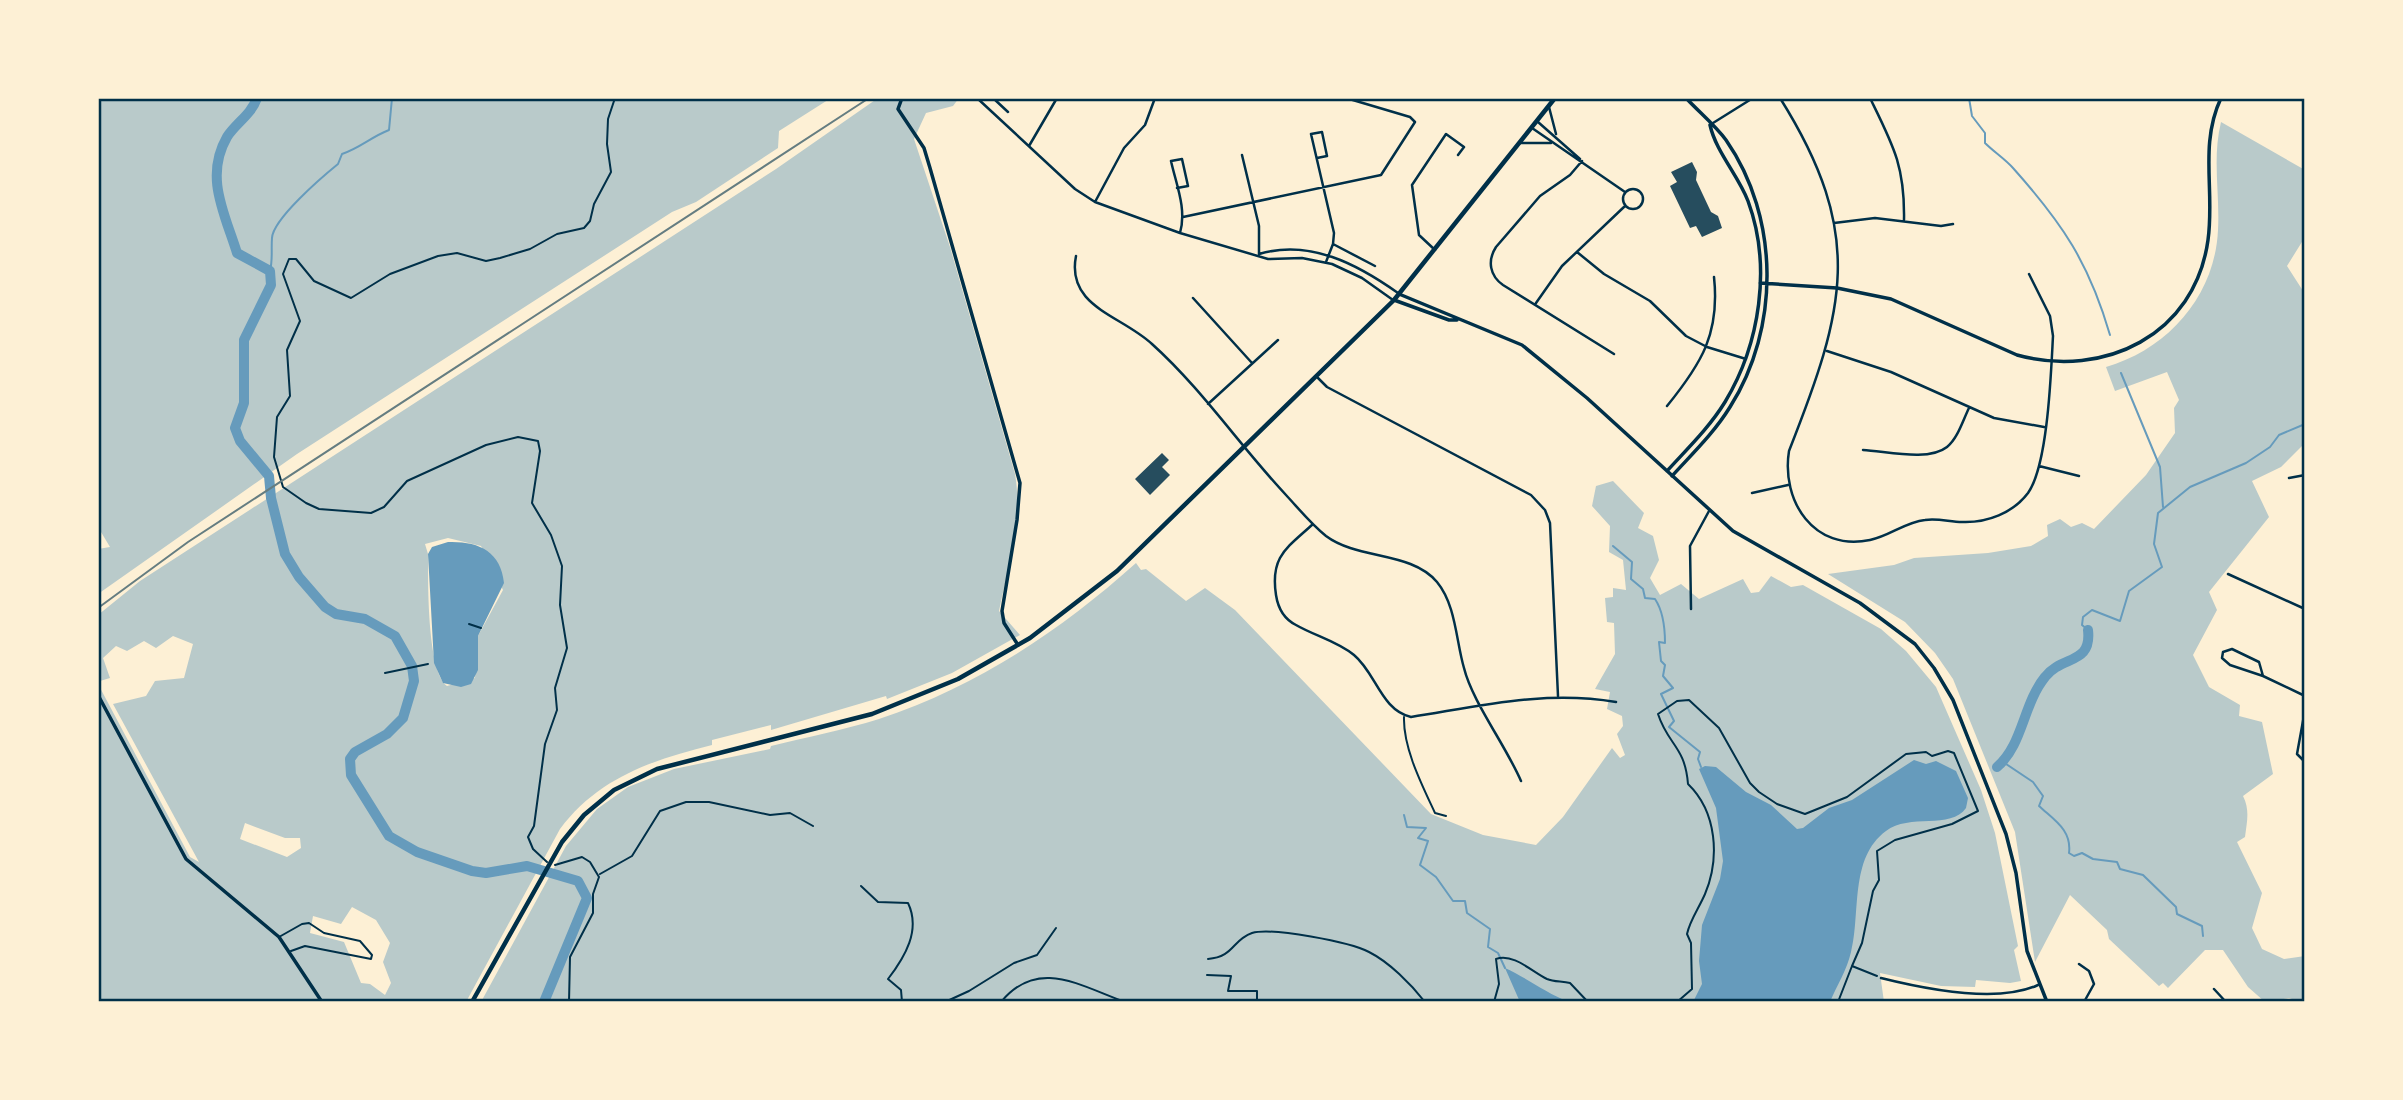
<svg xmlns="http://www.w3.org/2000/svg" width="2403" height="1100" font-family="Figtree,sans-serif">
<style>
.green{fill:#b9caca;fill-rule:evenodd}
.water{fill:#669bbc}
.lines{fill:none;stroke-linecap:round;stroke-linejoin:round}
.stream{stroke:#669bbc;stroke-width:2}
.river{stroke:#669bbc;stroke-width:10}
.building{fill:#264d5e}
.path{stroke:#003049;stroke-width:2}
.service{stroke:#003049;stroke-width:2}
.minor{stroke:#003049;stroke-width:2.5}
.tertiary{stroke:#003049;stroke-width:3.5}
.primary{stroke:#003049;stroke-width:4.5}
.rail{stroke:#657d81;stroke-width:2}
.neatline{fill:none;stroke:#003049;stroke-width:2.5}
</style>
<rect width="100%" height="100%" fill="#fdf0d5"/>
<path class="green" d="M98 98H831L779 131 778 148 696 202 672 212 297 454 98 594V549L110 547 98 527Z
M878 98H959L953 106 926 113 914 139 950 247 1015 474C1023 519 1008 567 999 611L1020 635 952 673 887 699 886 696 771 730V725L712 740V745C652 760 598 778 560 829L466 1002H98V684L190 857 199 862 113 704 146 696 155 681 184 678 193 644 173 636 156 648 144 641 127 651 116 646 103 658 110 678 100 681 98 615 140 581 776 169ZM448 538 481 546 503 590 478 636 475 678 447 686C427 672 428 581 428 554L425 544ZM245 823 285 838H300L301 848 287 857 240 839ZM352 907 376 920 390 943 383 962 391 983 385 995 370 984 361 983 344 942 310 933 313 916 341 924Z
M2221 122 2305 170V237L2287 266 2305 294V443L2281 467 2252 481 2269 517 2209 592 2217 610 2193 655 2209 687 2240 705 2239 716 2262 722 2273 774 2243 796C2250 810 2247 821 2245 837L2237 842 2262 893 2252 928 2262 949 2284 959 2305 956V999L2301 1002 2289 998 2265 1002 2248 987 2223 950H2205L2168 988 2163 983 2159 986 2109 939 2107 930 2070 895 2035 962 2015 832 1953 679 1935 653 1905 622 1828 574 1894 565 1914 558 1988 553 2031 546 2048 536 2047 525 2060 519 2071 527 2082 523 2094 529 2146 475 2175 433 2174 408 2179 400 2167 372 2115 391 2106 367C2168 349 2215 296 2218 230 2220 193 2212 159 2221 122Z
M1613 481 1644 513 1638 528 1653 536 1659 560 1650 578 1660 595 1681 584 1699 599 1743 579 1751 593 1759 592 1771 576 1791 587 1803 585 1881 629 1906 651 1936 687 1981 790 1995 833 2018 946 2014 950 2021 981 2010 983 1976 980 1975 987 1941 986 1880 973 1884 1002H481L566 846 597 809 628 787 674 769 770 749 771 746C807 737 844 730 879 719 978 686 1060 631 1136 563L1141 570 1146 569 1186 601 1205 588 1235 610 1431 814 1483 835 1536 845 1563 817 1612 748 1620 758 1625 755 1617 734 1623 726 1622 716 1607 709 1610 692 1595 689 1615 654 1614 623 1607 622 1605 598 1613 597V588L1626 590 1623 560 1609 552 1610 526 1592 506 1596 486Z"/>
<path class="water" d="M448 542C478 541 501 551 504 583L478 636V670L471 684 461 687 443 683 434 663 428 554 432 547Z
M1914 760 1926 764 1936 761 1956 771 1968 798 1966 808C1951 830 1909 813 1886 831 1849 858 1861 914 1851 952 1847 970 1837 985 1830 1002H1693L1702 984 1699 961 1702 925 1720 879 1723 861 1716 808 1699 769 1705 766 1716 767 1746 792 1771 805 1797 829 1803 828 1829 808 1852 800Z
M1505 968C1527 978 1546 993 1569 1002H1520Z"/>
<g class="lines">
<path class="stream" d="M1969 98 1972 116 1985 133V143C1994 152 2005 159 2013 168 2063 224 2089 263 2110 335
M270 271C273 259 271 250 272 238 273 219 322 177 338 164L342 154C360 148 371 137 389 130L392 98
M2121 373 2160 467 2163 507
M1613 546 1632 562 1631 579 1643 589 1645 598 1655 599C1663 611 1665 628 1665 643L1659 642 1661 661 1665 665 1663 676 1673 688 1661 694 1674 721 1669 727 1700 752 1698 759 1701 767
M2088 630 2082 625 2083 617 2092 610 2120 621 2129 591 2162 567 2154 544 2158 513 2190 487 2246 463 2270 447 2279 435 2305 424
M2003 762 2033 782 2043 796 2039 806C2054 820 2072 830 2069 853L2074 856 2082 853 2093 859 2117 862 2120 869 2143 875 2176 907 2177 914 2202 926 2203 936
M1404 815 1407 827 1426 828 1418 838 1428 841 1420 865 1436 877 1453 901H1465L1467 913 1490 929 1488 947 1498 953 1505 968"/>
<path class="river" d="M257 98C251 115 236 123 227 137 204 177 225 214 237 253L270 271 271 285 244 340V403L235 428 240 441 269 476 271 498 285 554 299 577 325 607 336 614 365 619 395 636 412 666 414 681 403 718 387 734 355 752 350 759 351 775 389 836 417 852 472 871 486 873 527 866 578 881 587 898 544 1002
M1997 767C2023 745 2023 704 2045 677 2062 655 2092 665 2088 630"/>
</g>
<path class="building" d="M1692 162 1697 172 1696 180 1711 212 1718 216 1722 228 1702 237 1696 226 1690 228 1670 186 1677 182 1671 172Z
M1162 453 1169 460 1162 467 1170 475 1150 495 1135 479Z"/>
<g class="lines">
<path class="path" d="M469 624 481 628
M385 673 428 664
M547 862 533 849 528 837 534 826 545 744 557 710 555 688 567 648 560 605 562 566 551 535 532 503 540 451 538 441 518 437 486 445 407 481 384 507 371 513 319 509 306 503 283 487 274 457 277 417 290 396 287 350 300 321 283 274 289 259H296L314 281 351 298 390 274 438 256 457 253 486 261 500 258 530 249 557 234 584 228 590 221 594 204 611 172 607 144 608 119 615 98
M555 865 582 857 590 862 599 877 593 894V913L570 957 569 1002
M600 874 632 856 660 811 686 802H709L770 815 790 813 813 826
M861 886 878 902 908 903C921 930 905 957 888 979L901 990 902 1002
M1207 975 1231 976 1228 991H1257V1002
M945 1002 969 991 1014 963 1037 955 1056 928
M1494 1002 1499 984 1496 959C1514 953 1532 972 1547 979 1554 982 1562 981 1570 983L1588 1002
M1677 1002 1692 989 1691 943 1687 934C1690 920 1699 908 1705 894 1720 858 1717 812 1688 784 1685 746 1668 745 1658 714L1677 701 1689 700 1719 728 1750 783 1759 792 1777 804 1805 814 1847 797 1906 754 1926 752 1932 756 1948 751 1954 753 1978 811 1952 824 1895 840 1877 851 1879 880 1873 891 1862 943 1852 966
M1838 1002 1852 966 1877 976"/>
<path class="service" d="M1404 717C1403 748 1422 785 1435 813L1446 816
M279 937 302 924 309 923 324 933 360 941 372 955 371 959 305 946 291 951
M1208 959C1234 957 1232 940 1252 933 1272 927 1350 942 1369 952 1389 962 1411 984 1425 1002
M1001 1002C1038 957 1080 986 1125 1002"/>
<path class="minor" d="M977 98 1075 189 1095 202 1180 233 1268 259 1302 258 1332 264 1362 278 1393 300
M993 98 1008 112
M1780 98C1866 235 1845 309 1789 451 1781 501 1814 552 1870 540 1890 536 1905 522 1925 520 1938 518 1950 522 1962 522 1987 523 2013 513 2028 493 2048 465 2051 372 2053 336L2050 316 2029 274
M1870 98C1893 145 1905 166 1904 220
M1549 107 1556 134
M1538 122 1580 159
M1713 123 1753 98
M1532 128 1625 192
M1519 143H1551
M1029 146 1057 98
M1242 155 1259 226V254
M1317 158 1327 156 1322 132 1311 134 1334 233 1333 244 1326 262
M1582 161 1570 175 1540 196 1496 247C1487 261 1490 276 1503 285L1614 354
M1177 188 1188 186 1182 159 1171 161C1176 184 1187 209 1180 233
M1623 199a10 10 0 1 1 20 0a10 10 0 1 1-20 0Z
M1095 202 1124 148 1145 125 1155 98
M1183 217 1381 175 1415 122 1410 117 1346 98
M1834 223 1875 218 1941 226 1953 224
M1333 244 1375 266
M1435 250 1419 235 1412 185 1446 134 1464 147 1458 155
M1577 252 1604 274 1650 301 1686 336 1707 347 1746 359
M1259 254C1310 239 1357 264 1398 293
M1076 256C1066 307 1121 315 1152 344 1202 389 1240 446 1286 495 1299 509 1311 524 1326 536 1358 560 1411 551 1437 582 1456 605 1456 641 1464 668 1472 701 1506 746 1521 781
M1193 298 1252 363
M1536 303 1562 266 1625 206
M1827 351 1891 372 1994 418 2044 427
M1318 378 1327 387 1531 495 1545 510 1550 523 1558 696
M1208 404 1278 340
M1667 406C1702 363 1720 333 1714 277
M1863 450C1886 451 1928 462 1947 447 1958 438 1963 420 1969 408
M2039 466 2079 476
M2289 478 2305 475
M1752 493 1788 485
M1313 524C1287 548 1270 556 1276 595 1278 608 1284 619 1296 625 1315 636 1337 641 1354 655 1376 673 1381 710 1411 717 1481 706 1545 690 1616 702
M2228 574 2305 609
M1691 609 1690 546 1709 511
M2263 676 2259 662 2232 649 2223 652 2222 658 2230 665 2263 676 2305 696
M2305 710 2297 754 2305 762
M2079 964 2089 971 2094 984 2084 1002
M1881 978C1925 989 1997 1004 2038 985
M2214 989 2226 1002"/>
<path class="tertiary" d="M902 98 898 109 924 148 930 168 1020 483 1017 520 1002 611 1004 623 1018 645
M1760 283 1837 288 1891 299 2017 355C2104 379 2195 335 2208 240 2215 191 2199 145 2221 98
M1399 294 1522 345 1587 398 1733 531 1860 603 1915 644 1934 668 1953 700 2006 834 2016 873 2027 951 2047 1002
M1394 300 1449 320H1457
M1667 471C1687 449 1709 428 1725 402 1760 344 1772 266 1748 201 1738 175 1716 152 1710 125
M1672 476C1692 454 1714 433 1730 407 1780 328 1780 218 1726 140 1715 125 1699 112 1686 98
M98 695 186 859 279 937 322 1002"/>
<path class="primary" d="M472 1002 562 842 584 815 614 790 657 769 872 714 958 679 1030 638 1117 571 1394 300 1555 98"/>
<path class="rail" d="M98 608 188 542 869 98"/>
</g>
<rect width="2403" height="1100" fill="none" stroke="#fdf0d5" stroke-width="200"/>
<rect x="100" y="100" width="2203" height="900" class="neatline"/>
</svg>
